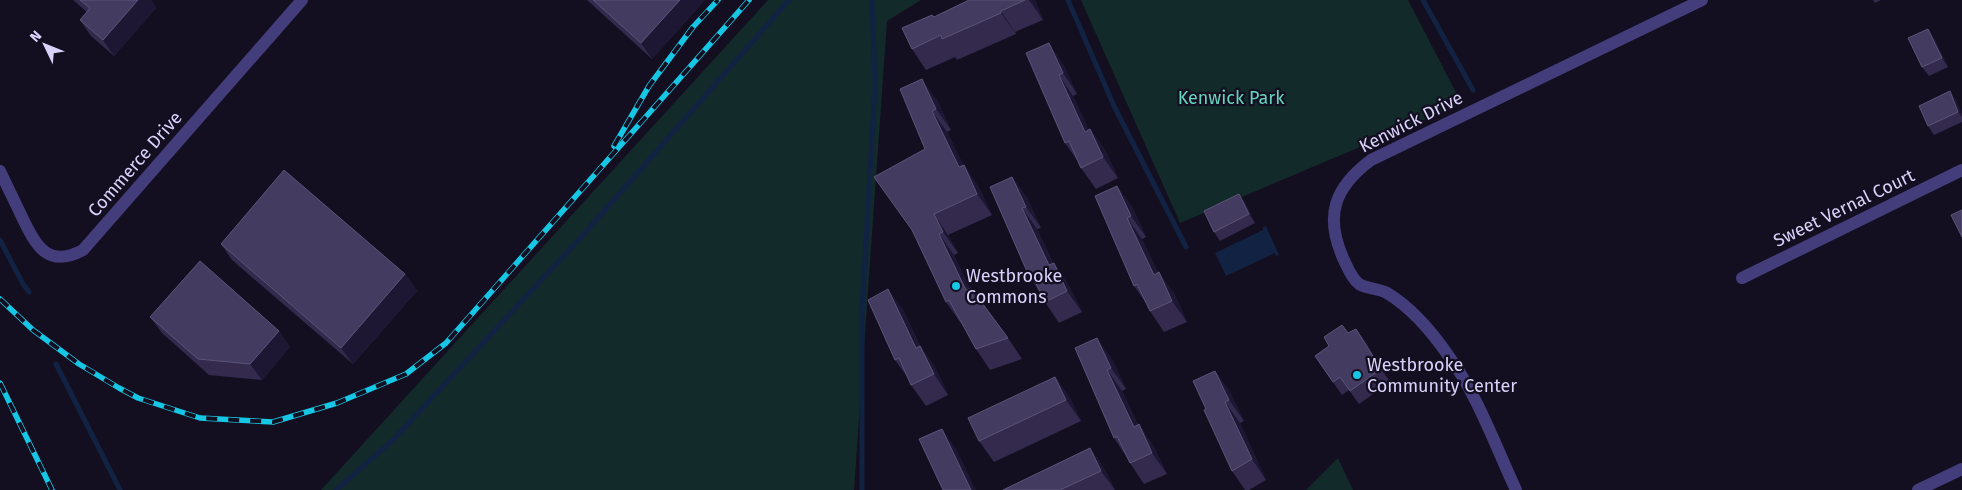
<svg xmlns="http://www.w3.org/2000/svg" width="1962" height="490" font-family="'Fira Sans',sans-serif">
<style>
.green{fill:#132a2a}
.water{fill:#122242}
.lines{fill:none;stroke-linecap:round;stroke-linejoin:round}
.stream{stroke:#122242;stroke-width:5}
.minor{stroke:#433e7b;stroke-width:12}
.rail-casing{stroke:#15c7e5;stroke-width:5.5}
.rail{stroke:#130f20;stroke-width:4;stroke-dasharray:11;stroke-linecap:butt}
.wall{fill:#332a4d}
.shaded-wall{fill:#1e1733}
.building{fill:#443c60;stroke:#5c5478}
.poi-dot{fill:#15c7e5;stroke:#130f20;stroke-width:2}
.labels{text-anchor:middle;stroke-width:4.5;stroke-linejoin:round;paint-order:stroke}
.park-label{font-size:18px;fill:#66d4bd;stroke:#130f20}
.street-label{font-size:18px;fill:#d9d3fb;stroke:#130f20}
.poi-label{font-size:18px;fill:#d9d3fb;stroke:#130f20;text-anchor:start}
</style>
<rect width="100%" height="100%" fill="#130f20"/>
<path class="green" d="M768 0H921L887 21 854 490H321Z
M1081 0H1408L1462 104 1180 223Z
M1338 458 1353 490H1306Z"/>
<path class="water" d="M1266 226 1279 255 1276 256 1275 253 1226 276 1215 253 1263 230V227Z"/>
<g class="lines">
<path class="stream" d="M1068 0 1114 106 1186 247
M1423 0 1473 90
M0 240 23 284 29 292
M56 364 120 490
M336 490 393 440 583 235 789 0
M862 490V311L875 86 872 0"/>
<path class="minor" d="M0 171C7 186 15 202 22 217 36 246 48 269 83 250L302 0
M1742 278 1962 170
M1516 490C1496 447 1476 392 1448 355 1432 332 1412 308 1387 293 1379 288 1366 289 1359 284 1351 278 1347 266 1343 258 1324 215 1335 187 1371 160L1702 0
M1918 490 1962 469"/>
<g class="rail-casing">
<path id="rail" d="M614 146 649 86 693 27 718 0
M0 299 33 330 79 364 119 388 138 398 200 418 273 422 337 403 406 374 446 343 749 0
M0 383 52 490"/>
</g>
<use href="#rail" class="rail"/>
</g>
<path class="wall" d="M73 0H151L156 8 114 56 91 36 80 20 87 12Z
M587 0H705L652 59Z
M969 0H1035L1043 20 1015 32 1016 34 957 60 955 57 926 70 912 49 934 17Z
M1873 0H1881L1875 3Z
M1934 38 1948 67 1929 76 1922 67Z
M1026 53 1063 64 1077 94 1073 96 1089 130 1090 129 1105 150 1118 178 1096 189 1081 168 1077 160 1065 143Z
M900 89 937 100 951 130 947 132 963 165H964L978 186 992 215 948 235 958 253 954 255 970 289 1008 338 1022 359 990 370 976 349 961 322H960L946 302 925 149Z
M1956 100 1962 115V122L1934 135 1928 126Z
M1012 177 1027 198 1041 228 1037 229 1053 263 1068 284 1082 312 1059 323 1045 302 1041 294 1029 276Z
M1117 186 1132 207 1146 237 1142 239 1158 273 1174 293 1187 322 1164 332 1150 311 1146 303 1134 286Z
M1239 194 1245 203 1255 223 1220 241 1214 232Z
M221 244 405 274 417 291 353 364 232 260Z
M888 289 903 310 920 346 935 367 948 395 926 406 911 385 908 378 895 360Z
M150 317 279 331 290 347 262 380 209 375 162 333Z
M1356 329 1365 341 1390 382 1359 404 1349 390 1342 395 1315 356 1348 333Z
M1075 348 1112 359 1126 389 1122 391 1138 425 1153 445 1167 474 1144 484 1130 463 1126 456 1114 438Z
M1215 371 1230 392 1244 421 1240 423 1266 480 1249 490H1245L1232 471Z
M1055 377 1070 398 1081 421 994 462 979 441Z
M1090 448 1105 470 1115 490H1003Z"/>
<path class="shaded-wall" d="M138 0H151L156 8 114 56 103 40Z
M680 0H705L652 59 641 43Z
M1029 0H1035L1043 20Z
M1001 11 1015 32 1016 34 1001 13Z
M1928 29 1934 38 1948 67 1942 58Z
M1049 43 1063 64 1077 94 1063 73Z
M1059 75 1073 96 1100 153 1085 132Z
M922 79 937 100 951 130 936 109Z
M1950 91 1956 100 1962 115V117L1958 112Z
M932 111 947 132 974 188 959 167Z
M1090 129 1105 150 1118 178 1103 157Z
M964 165 978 186 992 215 977 194Z
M1012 177 1027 198 1041 228 1026 207Z
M1117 186 1132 207 1146 237 1131 216Z
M1239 194 1245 203 1255 223 1249 214Z
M1022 208 1037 229 1063 286 1049 265Z
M934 214 948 235 958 253 943 232Z
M1127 218 1142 239 1168 296 1154 275Z
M939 234 954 255 980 311 966 290Z
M1054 263 1068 284 1082 312 1067 291Z
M1159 272 1174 293 1187 322 1172 301Z
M405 274 417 291 353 364 341 348Z
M888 289 903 310 930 369 916 348Z
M1356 329 1365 341 1390 382 1381 369Z
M279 331 290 347 262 380 250 364Z
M1097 338 1112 359 1126 389 1111 368Z
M920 346 935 367 948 395 934 374Z
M1107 370 1122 391 1148 448 1134 427Z
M1215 371 1230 392 1244 421 1229 400Z
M1055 377 1070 398 1081 421 1066 400Z
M1225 402 1240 423 1266 480 1252 459Z
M1139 424 1153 445 1167 474 1152 453Z
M942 429 957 450 976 490H971Z
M1090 448 1105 470 1115 490 1101 471Z"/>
<path class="building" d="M80 0H138L103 40 80 20 90 8Z
M593 0H680L641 43Z
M969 0H1025L1001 11V13L942 39 941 35 912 49 902 28 932 15 934 17Z
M1928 29 1942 58 1922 67 1908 38Z
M1049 43 1063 73 1059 75 1085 132 1090 129 1103 157 1081 168 1069 141 1065 143 1026 53Z
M922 79 936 109 932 111 959 167 964 165 977 194 934 214 943 232 939 234 966 290 971 288 1008 338 976 349 949 300 946 302 912 230 874 177 925 149 900 89Z
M1950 91 1958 112 1928 126 1919 106Z
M284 170 405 274 341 348 221 244Z
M1012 177 1026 207 1022 208 1049 265 1054 263 1067 291 1045 302 1032 275 1029 276 990 187Z
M1117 186 1131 216 1127 218 1154 275 1159 272 1172 301 1150 311 1137 284 1134 286 1095 196Z
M1239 194 1249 214 1214 232 1204 211Z
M1962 210V237L1951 215Z
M200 261 279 331 250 364 198 359 150 317Z
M888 289 916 348 920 346 934 374 911 385 899 358 895 360 868 300Z
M1342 325 1348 333 1356 329 1381 369 1350 391 1340 377 1333 382 1315 356 1329 346 1324 337Z
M1097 338 1111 368 1107 370 1134 427 1139 424 1152 453 1130 463 1117 436 1114 438 1075 348Z
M1215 371 1229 400 1225 402 1252 459 1232 471 1204 410 1206 409 1193 381Z
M1055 377 1066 400 979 441 968 418Z
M942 429 971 490H943L919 439Z
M1090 448 1101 471 1060 490H1003Z"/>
<g class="poi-dot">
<circle cx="956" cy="286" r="5"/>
<circle cx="1357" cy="375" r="5"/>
</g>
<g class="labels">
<g class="park-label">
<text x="1231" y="104">Kenwick Park</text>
</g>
<g class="street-label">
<text transform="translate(1411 122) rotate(-27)" y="6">Kenwick Drive</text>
<text transform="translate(135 164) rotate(-49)" y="6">Commerce Drive</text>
<text transform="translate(1844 208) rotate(-26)" y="6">Sweet Vernal Court</text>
</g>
<g class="poi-label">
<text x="966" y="282">Westbrooke<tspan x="966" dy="21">Commons</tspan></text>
<text x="1367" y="371">Westbrooke<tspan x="1367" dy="21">Community Center</tspan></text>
</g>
</g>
<g transform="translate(45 45) rotate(313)" stroke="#130f20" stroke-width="4" paint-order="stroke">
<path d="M0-4L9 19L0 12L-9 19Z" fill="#d9d3fb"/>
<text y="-8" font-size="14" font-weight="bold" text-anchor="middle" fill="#d9d3fb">N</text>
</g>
</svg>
